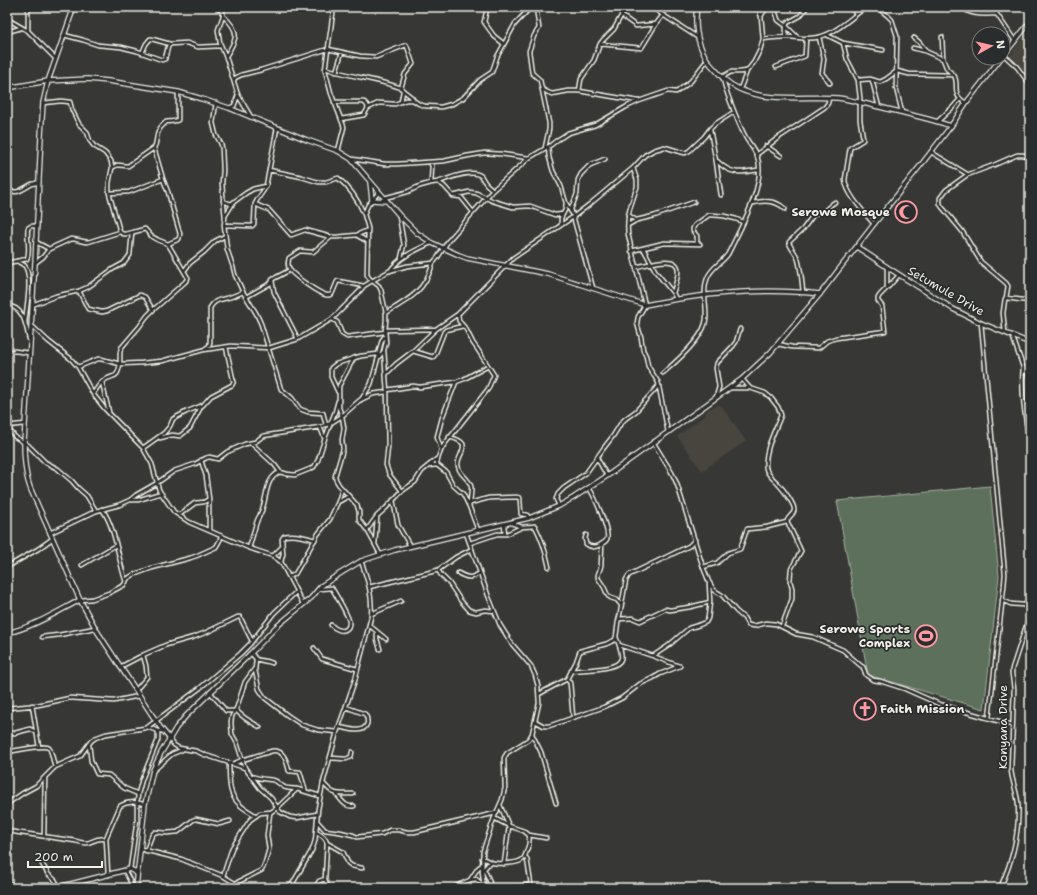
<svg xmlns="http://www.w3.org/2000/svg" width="1037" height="895" font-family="'Shantell Sans',sans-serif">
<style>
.built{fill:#46453e}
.green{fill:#5c705b;stroke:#a8b0a2}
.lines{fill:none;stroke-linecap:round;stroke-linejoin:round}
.street-casing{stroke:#f4f1e8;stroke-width:5.5}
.secondary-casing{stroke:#f4f1e8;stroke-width:6}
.primary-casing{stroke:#f4f1e8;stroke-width:6}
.street{stroke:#2a2d2e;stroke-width:2.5}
.secondary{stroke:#2a2d2e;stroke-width:3.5}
.primary{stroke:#2a2d2e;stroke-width:3.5}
.labels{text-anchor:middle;stroke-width:3.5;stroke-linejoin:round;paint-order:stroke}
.poi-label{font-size:12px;font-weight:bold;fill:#f4f1e8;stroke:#2a2d2e;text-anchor:end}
.street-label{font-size:12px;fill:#f4f1e8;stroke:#2a2d2e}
</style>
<rect width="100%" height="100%" fill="#373835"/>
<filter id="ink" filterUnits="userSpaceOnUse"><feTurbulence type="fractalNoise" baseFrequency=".025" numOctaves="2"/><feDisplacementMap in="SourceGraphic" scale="8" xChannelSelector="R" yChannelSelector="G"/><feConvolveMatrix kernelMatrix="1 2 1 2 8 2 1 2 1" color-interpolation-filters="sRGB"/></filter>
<g filter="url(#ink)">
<path class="built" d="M1026 33 1030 36V81H1029L1009 57Z
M721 405 746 441 702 471 677 436 706 415 705 412 713 407Z"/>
<path class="green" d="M990 486 999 576 984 709 868 675 837 501Z"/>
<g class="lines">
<g class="street-casing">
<path id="street" d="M218 7 222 13
M223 7V16L218 30 220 43 227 60 238 95 251 117
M337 7 335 9 333 13 325 70 331 93 341 119 344 127 338 151
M488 7 486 13 484 22 494 36 504 44
M536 7 539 28 534 36 529 51 532 73 540 80 549 123V129L545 148
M652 7 663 15 697 37
M760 7V14
M774 7 778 20 786 26 797 37
M851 7 856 14
M877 7 888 16 892 20 897 36 896 88 902 112
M962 7C971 16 985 14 996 14
M992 7 1015 41
M223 16C241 31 237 39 226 56
M622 16 636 26 656 24
M7 19 28 31 55 58
M28 31V7
M7 32 21 28
M64 35 83 40 98 45 121 47 137 51 162 60 165 59 168 47 170 44 187 43 198 47 221 46
M827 35 843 43 847 59 858 80 860 97V120L863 138V140L850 148 845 180C847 195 864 212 874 224
M786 37V28L787 23 800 16 807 7
M819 37 824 59 822 73 830 83
M942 37 943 59
M914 38 919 42 927 52 943 59 947 69 954 75
M763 39C771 38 779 37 788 37 798 37 809 40 819 37 836 33 852 17 866 7
M843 43 883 50
M600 44 641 48 642 47 656 24 663 15
M913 48 925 51
M142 53 146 44 150 39H152L170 44
M1004 55 1017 67 1030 85
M776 67 805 56 806 38
M325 68C350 77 377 79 401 88 404 93 410 94 413 99
M897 71 909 74 954 75C960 86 950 94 966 103
M336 72 342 52
M722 77 731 72H740L747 71
M234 80 235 78 241 75 261 70 328 49 360 56 376 57 406 45 407 46 413 64 405 74 401 88
M858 80 870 79 880 82 886 79 897 71
M872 80 879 107
M542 89 547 92 552 94 568 91H579L638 101
M740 89 747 71 754 62 760 50 763 39 761 16 767 7
M579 91 581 79 594 60 600 44 603 40 614 29 626 7
M334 102H364L367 105 368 108
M401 102 403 91
M43 103 61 101 70 102 72 110 79 124 87 132 90 141 94 146 105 153 111 161 112 168 109 183V193L120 232
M216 103 213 123 216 135 221 144 222 148 223 170 222 183 224 208 225 217 224 225 227 249 233 267 235 275 243 292 256 313 261 324 281 389 292 398 300 409 308 412 323 413 326 425
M229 108 234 106 238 95
M341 119 364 115 368 108 379 103 395 104 406 100H413L419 104 425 106 441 107 452 104 463 98 480 80 492 72 497 57 515 24 531 7
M938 121 953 107 960 99
M277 128 266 186C263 193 258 197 255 204L269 210 291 235 305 230 331 237H337L357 235 368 230
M710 130 716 161 721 195
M766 146 781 156
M548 147 549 157 553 171 561 186 566 203 571 212
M931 152 967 174
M756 155 778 138 825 107 828 103 829 98
M352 159 385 164H397L444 161 467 156 485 153 501 154 529 158
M717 161C731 175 740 173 758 170
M430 162 432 166 431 183 438 182 444 186 453 196 461 197 473 212
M112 168 117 165 128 166 154 148C158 141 155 134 161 127 162 126 165 123 166 122 170 121 175 122 178 120V92
M633 168 637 180V187C631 205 626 215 628 234L645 305 638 317 637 323 641 337 643 350 646 356 648 366 651 371 658 382 668 432
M269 170 302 177 318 182H326L338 178C349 187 358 200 364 214
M163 179 168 192 180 234 179 239 168 244
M438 182C447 179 473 168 481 176 481 176 484 181 484 181 486 185 490 187 493 190
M7 189C17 196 24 188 32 184 33 184 39 182 39 182
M379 192 368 205 364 214 368 228 367 273V275L370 279 379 286 381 290 386 313V320L385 330 386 342 384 350 387 392 388 446 386 465 389 474 402 491
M109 193 129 192 163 179 154 148
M453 196 469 192 476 193 493 201 513 207 530 206 555 215 563 214 561 218V225
M384 198 407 192 420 186 431 183
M223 201 231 204 246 193 253 189 266 186
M753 203C765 200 776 200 785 209
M563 214 565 210 566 204
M628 215 636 220
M225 216 233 203
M399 216 404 245 401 258
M224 225 252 226 254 224 255 204
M628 225 637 220 654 216 694 202
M358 236 367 241
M331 237 313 252 300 251 289 258C288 262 287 266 290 270 295 277 318 293 326 295 329 296 330 295 332 294L337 282 338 281 364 286
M36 242 49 249
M697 244V236L693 231V228L695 225 709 215H712L724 216 736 219 743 222
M643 248 656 272 673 293 676 299
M631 251 664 243 700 244
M17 261C20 263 23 264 25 266 33 278 26 309 25 323
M35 263 43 257 49 249 71 239C77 239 82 242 88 242L120 232 123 234H126L145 229 151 236 158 240 168 244 188 278 185 282 153 310 147 316 139 327 121 348 120 353V364L142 363 162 361 203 350
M7 264 12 262 27 259C31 249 26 238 28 228L31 226H37
M636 267C646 265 679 253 678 271 678 278 675 286 673 293
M887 267V288
M184 271 190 263 204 252 215 241 225 236
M390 271C399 257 416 250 431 243
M272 280 274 292 298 339
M593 288 571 209 577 194 578 180 581 174 590 165 605 159
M79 291 88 309 102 312 107 311 140 295 145 297 153 310
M243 292C238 294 232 297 227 298 219 300 214 300 210 308V342L209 346 203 350 231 346 269 348 298 339 332 319 359 292 364 286 372 281 389 271 407 266 433 263 438 257 448 241 493 190 529 158 551 145 557 140 562 137 568 133 595 125 626 107 639 101 668 91 676 92 678 91 691 81 707 60
M803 292C802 282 801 269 798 259 796 253 790 248 789 242L803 229 814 214C818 212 821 212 824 211 828 208 831 204 835 202
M246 297 271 283 273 279 290 270
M1006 298 1008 286 1006 283 981 262 962 231 942 207 940 204V198L946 190 967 175 994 165 1017 155H1023L1030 157
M32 305 56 296 79 291 88 287 113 269 124 263 130 255 132 233
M7 306C24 306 26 326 29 339
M386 313C410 299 425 291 433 263
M332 319 337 322 342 334 347 337 385 332
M981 323 1005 574 1004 586 989 718
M32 326 48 341 71 359 78 367 93 394 105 409 143 448 152 464 159 490 174 512 189 522 249 548 273 556 281 562 303 604
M385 330 436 329
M1005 332 1003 313 1005 299 1006 298 1030 301
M1012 335 1023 367 1030 377
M778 344 792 347 818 348 820 347 827 341 836 338 885 331 882 306 878 301V298L880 295 890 285 899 275
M413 351 433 357 435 355 444 332 446 330 463 326
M7 352 15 351 29 353
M378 355 382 340 385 336
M78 367 98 359H101L120 364C117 381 114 373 103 381 99 384 96 390 93 394
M1023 367C1021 393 1025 418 1030 444
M663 373C676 362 705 337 706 319 707 306 702 292 707 279 710 268 722 263 728 254 740 229 769 180 756 154 753 148 749 143 746 138 742 131 739 123 736 116 731 104 726 92 723 79
M386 374 396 364 413 351 436 329 458 314 513 258 573 217 590 204 633 168 645 155 654 150 664 147 668 148 681 152 685 153 689 151 704 137 710 129 715 124 734 112
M742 379 750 388 765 393 771 398 778 407 781 415C775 431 764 450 766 468 767 475 775 480 779 485 783 489 796 506 794 511 793 515 788 517 787 521L801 551 791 569 790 581 792 588V599L782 626
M102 382 109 412
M731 388H750
M387 390 413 386 420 387 456 382 464 379 488 366
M338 392 331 377V368L336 364 354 358
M716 397 719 387 716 368 717 363 733 346 736 342 740 329
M361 400 371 384 378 358 384 351
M7 426 25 424
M7 427 15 437 28 445 45 462 58 469 72 481 78 488 87 496 96 511
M320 427 324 437
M449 437C453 438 461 440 463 444 465 451 457 458 458 465 458 474 468 477 471 486 472 489 470 499 470 504
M160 438 172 435 180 436 190 428 202 405
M653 442 672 473 677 484 703 567 709 582 714 590 722 595 736 611 744 618 748 625 754 626 766 623 776 624 796 634 813 637 843 650 860 665 863 667 866 675 873 680 880 681 905 689 939 704 1012 725
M251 443 274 464 280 472
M143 448 164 433 170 426 173 419 186 412 203 405 211 396 232 385 234 381 233 379 226 347
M441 449 437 437 442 418 456 382
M597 458 607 476
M201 460 206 476 209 499V530
M437 465C437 460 441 449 444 445L488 389 494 375 478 350 473 343 466 329 459 321 458 314
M428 466 437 465 446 472 453 485 463 494 469 506 478 530
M130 500 136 495 157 483 174 471 195 464 206 458 209 457 218 459 227 452 245 444 255 442 263 436 320 427 331 423 342 416 360 400 373 394 387 392
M393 500 398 525 410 546
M338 502 342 489
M470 503 489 498 517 497 520 498V500L521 514 527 515 529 518
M559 506 556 499 558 494 564 488 586 473 603 449 613 436 621 423 625 419 636 411 659 385
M102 509C116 528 118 560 126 582
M179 515 195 503 204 502 209 499
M511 523 522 527
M504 525 505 534
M367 530 359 520V512L357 505 339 485 336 480 335 476 343 449 342 440 344 428 342 416 339 408V386L354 358 361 356 378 354
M50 533 96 511 119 505 130 500H138L161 493
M466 533 488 595 500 625 512 644 531 666 535 675 538 686 539 703 532 734 529 739 523 743 507 753 504 758 505 788 502 800 494 818 483 851 482 871 484 888
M586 535 585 539 586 544C590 547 595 548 600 545 603 543 606 542 607 539 610 531 594 495 589 488
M470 543 497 534H507L522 527 535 526C542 539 546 552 549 567
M375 544 377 517
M602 544 601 566 598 575V578L604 587 608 596 611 598 617 600 621 605
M249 548C252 539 254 530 257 521 259 516 262 512 263 507 267 494 266 478 280 472L287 474 295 475 310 469 314 467 318 460 325 438 335 412 338 401
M380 554 372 539 367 530 377 516 386 508 402 491 415 482 422 471 438 458
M273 556 282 547
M281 562 283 554 282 539 284 536C293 534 306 537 315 540
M82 565 116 545
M7 567 38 549 52 539
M703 567 717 563 728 553 740 549 747 529 767 527 787 522
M438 570 441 575 449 583 461 601 469 610 476 612 485 610 494 611
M458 573C467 578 471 579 480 573
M289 577 295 574 318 534 330 519 338 502 349 496
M369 587 431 572 438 570 456 557 472 549
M319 589 332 588 333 590C336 595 348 616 349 621 350 628 345 632 339 630 336 629 333 627 331 625
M80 600 92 599 109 593 124 585 127 579 133 575 152 568 190 558 196 556 216 547 220 540 221 536
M1002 600 1011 604 1024 605 1030 601
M1024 605 1030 611
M371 614 401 601
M619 619 633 618 640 621 665 609 670 610 690 607 710 602
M369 625 386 639
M377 633V639L380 649
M42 637 59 635 95 628
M619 645 653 656 679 666
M314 648 322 659 357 669
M251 653 256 659 255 670 259 689 265 698 287 715 302 725 318 730 337 732
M653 656 668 646 689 628 699 625 706 622 708 618 710 602 709 582
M256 659C260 661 269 661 272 663
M120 667 143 655 166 645 194 637 207 632 238 617H240L252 641
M255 668 245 682 237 707 232 716 231 722 232 734 237 743 245 768 260 788 271 798 280 812 290 817 297 818 317 814
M571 671C581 669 618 671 621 659 623 654 618 642 616 637
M567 679 570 683 573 717
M136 690 147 677 146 666 143 655
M210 692 226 711H237C243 718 251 722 260 727
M539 694 567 679 576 662 580 651 606 644 615 640 616 637 618 622 620 614 626 580 629 575 689 546 695 540
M32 705 39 747
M7 708 38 705 70 698 114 701 139 696
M535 721 544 726H549L604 707 622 698 640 684 653 678 660 674 680 666
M147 727 158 731H163
M339 727C347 728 363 735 367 724 368 720 367 717 365 714L346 707
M7 733H15L30 729 36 732
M532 734 541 752 556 803
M170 739 174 745 179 748 196 751 205 755 245 768
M89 745 91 761 97 774 109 775 124 788 138 794
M7 752C14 751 44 744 49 748 52 751 53 762 55 767
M330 758 346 759 351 757 352 752
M229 763C230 779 227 793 240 805 244 809 251 812 256 816
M233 764 242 760 272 751C284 749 287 762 289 771L300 772 306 792
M154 770 172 754 182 750
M251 776C259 779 265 779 273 780 278 781 280 785 284 787 287 789 292 788 296 789
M323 783C334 796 337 794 353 794
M337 795C342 801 346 808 354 806
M7 804 23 793 36 786 55 767 80 756 91 741 95 738 106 734 145 728 149 726 200 688 240 654 250 644 274 613 296 592
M500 805 509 826 504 864
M494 818 509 826 524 831 529 835 546 838
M317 821 325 830 340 832 353 835 357 837 382 834 390 830H399L407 832H414L496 813
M7 831 76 841C93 847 91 837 105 839
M316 832C321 835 326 837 327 843L325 879 328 888
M44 836 45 777
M327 843 343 852 348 863 352 866 362 868
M140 849 181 859 223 876 243 888
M146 851 152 835 155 832 167 833 178 832 193 820 196 819 219 824 230 821
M482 858C486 860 490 862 494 863 501 864 518 864 523 859 525 857 526 853 527 850 529 845 530 840 529 835
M41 862 48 874 55 880 59 887
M130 869 137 820V803L138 794 142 779 158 740V731
M484 869 489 880 491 888
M484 869 490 862
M125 871 131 883V888
M108 875 106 838 120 806C128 801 136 802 145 804
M223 876 232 848 250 820 260 813 271 812 277 808 297 789 320 796
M470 880 476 879 483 885
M9 883 13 888
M236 883 262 870 265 863 269 849 267 835 270 813
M290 888 312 850 315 841 316 832 318 809 323 783 337 732 355 680 371 617C373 597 368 580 361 561
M315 888 319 881 325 879
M452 888 470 880 478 868 482 865
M511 888 529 885 531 884 527 859 525 857
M1000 888C1012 862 1020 833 1018 803 1017 792 1012 781 1011 770L1014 689 1012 674V669L1030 614"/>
</g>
<g class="secondary-casing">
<path id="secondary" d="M74 7 48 81 43 103 41 136 35 263 24 442C24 458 25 475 31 490L80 600 97 631 160 727 170 739
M697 7C694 27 698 48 711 65 715 69 719 74 723 78 752 106 802 95 838 98 852 100 866 104 880 107 903 113 927 118 951 126
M7 88 48 81 88 79 108 81 178 92 202 99 229 108 307 140 338 151 351 159 399 215 417 233 432 243 459 255 467 258 548 274 636 302 645 305C704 293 761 287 820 294
M370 182 372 200 387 201
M857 247 887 267 953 309 981 323 1030 343
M7 633C33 627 57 612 80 600
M55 888 130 869 134 871 137 874"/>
</g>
<g class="primary-casing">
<path id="primary" d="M1003 56 1030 22
M136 888 145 804 153 770 161 753 176 728 186 716 251 653 276 627 311 598 321 586 341 573 361 561 395 550 529 518 559 506 573 498 607 476 742 379 770 353 820 294 874 224 924 161 951 126 966 103 1001 58"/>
</g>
<use href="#street" class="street"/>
<use href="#secondary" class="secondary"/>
<use href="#primary" class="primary"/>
</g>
</g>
<defs>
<g id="mosque-ring" transform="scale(1.15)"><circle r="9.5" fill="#2a2d2e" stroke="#ff9aa2" stroke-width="1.5"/><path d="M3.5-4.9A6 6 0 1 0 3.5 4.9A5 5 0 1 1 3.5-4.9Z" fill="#ff9aa2"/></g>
<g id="stadium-ring" transform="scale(1.15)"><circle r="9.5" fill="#2a2d2e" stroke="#ff9aa2" stroke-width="1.5"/><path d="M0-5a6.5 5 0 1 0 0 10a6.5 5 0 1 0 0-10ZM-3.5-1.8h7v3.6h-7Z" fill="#ff9aa2"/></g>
<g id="church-ring" transform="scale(1.15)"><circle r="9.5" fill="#2a2d2e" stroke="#ff9aa2" stroke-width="1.5"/><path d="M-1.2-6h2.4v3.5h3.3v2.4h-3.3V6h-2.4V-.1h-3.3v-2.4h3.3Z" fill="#ff9aa2"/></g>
</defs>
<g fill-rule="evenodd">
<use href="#mosque-ring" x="906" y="212"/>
<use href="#stadium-ring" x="926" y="636"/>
<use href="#church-ring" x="865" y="709"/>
</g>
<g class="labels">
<g class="poi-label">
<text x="890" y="216">Serowe Mosque</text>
<text x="910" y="633">Serowe Sports<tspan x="910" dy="14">Complex</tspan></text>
<text x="880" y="713" text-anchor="start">Faith Mission</text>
</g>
<g class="street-label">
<text transform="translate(946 291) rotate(30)" y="4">Setumule Drive</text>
<text transform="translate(1003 727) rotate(-90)" y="4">Konyana Drive</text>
</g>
</g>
<rect width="1037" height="895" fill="none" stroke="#2a2d2e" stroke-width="24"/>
<rect x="12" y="12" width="1013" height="871" fill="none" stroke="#f4f1e8" stroke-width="1.5" filter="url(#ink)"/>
<g transform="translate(991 46) rotate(82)"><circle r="19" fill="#2a2d2e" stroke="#7b7b78"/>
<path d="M0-3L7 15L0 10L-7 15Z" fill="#ff9aa2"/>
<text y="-6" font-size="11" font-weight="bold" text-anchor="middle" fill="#f4f1e8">N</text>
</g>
<path d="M28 861v6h74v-6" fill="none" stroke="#f4f1e8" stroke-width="2"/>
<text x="34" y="861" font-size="12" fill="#f4f1e8" stroke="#2a2d2e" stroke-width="3" paint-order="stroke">200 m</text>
</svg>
